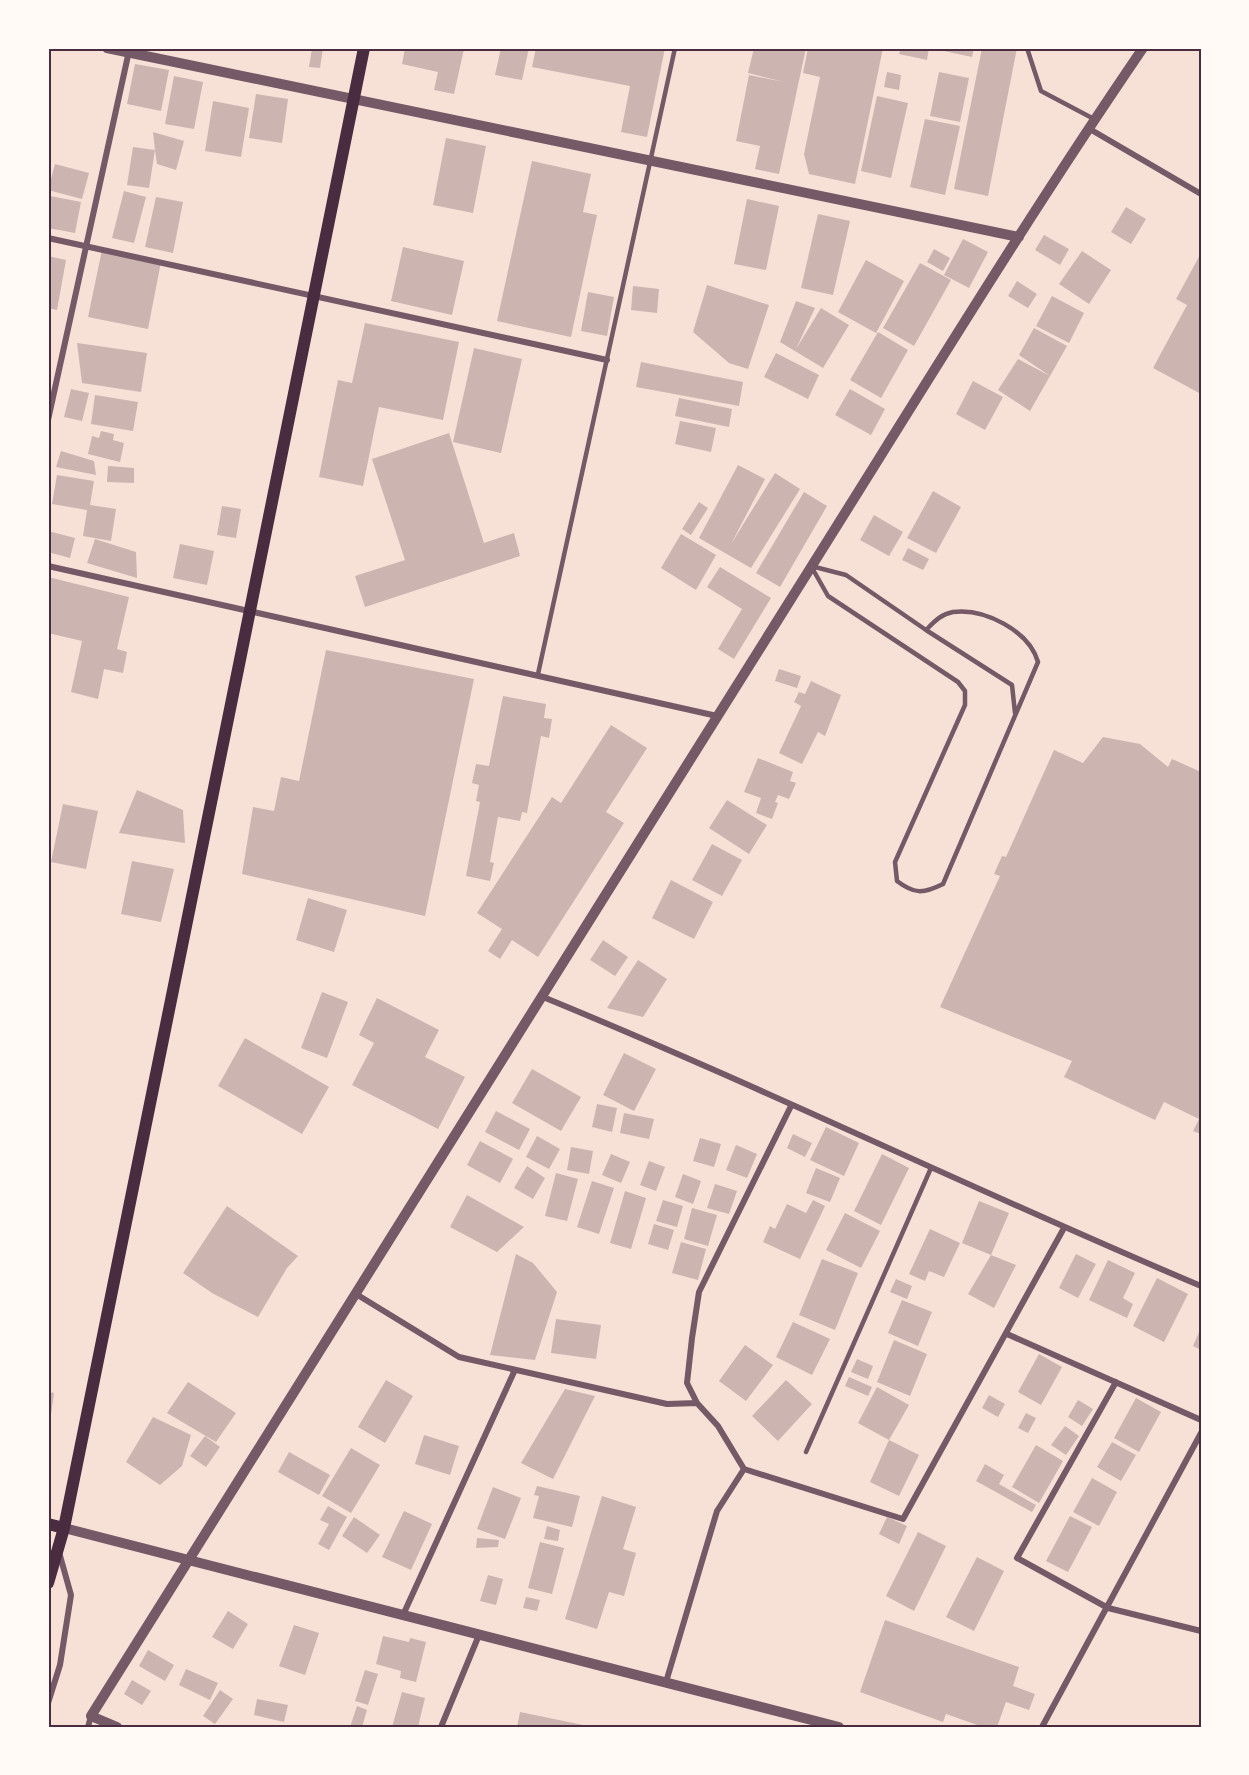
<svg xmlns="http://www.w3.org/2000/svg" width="1249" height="1775" font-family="'Work Sans',sans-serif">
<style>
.building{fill:#ccb4b1}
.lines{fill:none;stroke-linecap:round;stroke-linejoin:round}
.service{stroke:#755966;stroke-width:4.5}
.minor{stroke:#755966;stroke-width:6}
.tertiary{stroke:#755966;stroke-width:10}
.secondary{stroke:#4a2c40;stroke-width:12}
.neatline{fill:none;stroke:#4a2c40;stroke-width:2}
</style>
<rect width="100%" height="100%" fill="#f7e1d7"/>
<path class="building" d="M312 48H323L320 68 309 67Z
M405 48 464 49 454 94 434 90 438 72 402 64Z
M501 48H529L522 80 495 75Z
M536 48H665L647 137 621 132 630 86 532 67Z
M754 48H806L779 174 755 169 760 146 736 141 749 75 784 82 748 73Z
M808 48H883L855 184 809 174 804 154 820 77 803 73Z
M901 48H929L927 60 899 54Z
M944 48H974L972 57 944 51Z
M982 48H1017L988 196 954 189Z
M135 64 169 70 161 111 127 104Z
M887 72 901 75 899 90 884 87Z
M939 72 969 78 960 122 930 116Z
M174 76 203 82 194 129 165 124Z
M256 94 288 99 282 143 249 138Z
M877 96 908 103 891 178 861 171Z
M213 101 249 108 241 157 205 151Z
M925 119 960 126 945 195 910 187Z
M153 132 184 141 176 170 157 164 155 150 149 188 127 185 133 147 155 150Z
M446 138 486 146 473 213 433 205Z
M532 161 591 174 583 212 597 215 571 337 497 321Z
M55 164 89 173 82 199 48 190Z
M124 191 146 197 134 243 112 238Z
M50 196 81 202 75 233 48 228Z
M156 197 183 202 173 253 145 247Z
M747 199 779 206 766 270 734 264Z
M1126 207 1146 219 1131 244 1111 232Z
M818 214 850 221 833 295 801 288Z
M1044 235 1069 249 1060 265 1035 250Z
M963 239 988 252 969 288 944 275Z
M403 247 464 261 452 315 391 301Z
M934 249 950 258 943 271 927 262Z
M102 250 161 262 148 329 88 317Z
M1082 251 1111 270 1089 304 1059 284Z
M1201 253V394L1153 368 1187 305 1176 299Z
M48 256 66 260 57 310 48 308Z
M866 260 904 281 876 333 838 312Z
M920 263 951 280 914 346 883 328Z
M1017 281 1037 294 1028 308 1008 296Z
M707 285 769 305 748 369 729 363 693 332Z
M633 286 659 289 657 313 631 310Z
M588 292 614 297 607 336 581 331Z
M1052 296 1084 313 1069 343 1036 326Z
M796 301 815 308 796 349 821 308 849 325 823 368 780 342Z
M365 323 459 342 443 420 379 407 363 486 319 477 338 380 352 383Z
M1034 328 1067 346 1050 376 1019 355Z
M878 332 908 350 881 398 850 380Z
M77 343 147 353 141 392 82 383Z
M474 348 522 359 501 453 453 442Z
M776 353 819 375 808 399 764 377Z
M1018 359 1050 376 1030 411 998 390Z
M641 362 743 382 739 406 636 387Z
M973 381 1003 397 985 430 956 414Z
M71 389 89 393 82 421 64 417Z
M850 389 885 409 871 435 835 415Z
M95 395 138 402 133 431 91 424Z
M679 398 732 409 729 427 675 416Z
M680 421 716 428 711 452 675 444Z
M101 431 114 434 113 440 124 443 120 462 88 454 92 436 99 438Z
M449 433 484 543 514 533 520 556 365 607 355 576 405 560 372 459Z
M61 451 94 461 96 475 56 467Z
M738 465 765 479 731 544 775 473 800 489 751 568 699 538Z
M108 466 134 468V483L107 482Z
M57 475 94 481 90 505 116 509 111 541 83 536 87 510 52 504Z
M933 491 961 507 936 553 907 538Z
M804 492 827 506 780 587 756 573Z
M699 502 708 508 691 535 682 529Z
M222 506 241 509 236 538 217 535Z
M874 515 903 532 889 556 860 540Z
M48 531 75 538 70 558 48 552Z
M681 534 716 555 696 590 661 568Z
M95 539 136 552 137 578 87 563Z
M180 544 214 551 207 585 173 578Z
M908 548 929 559 923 570 902 560Z
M720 567 771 598 734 659 718 649 742 609 707 587Z
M48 577 129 597 117 649 127 652 123 673 104 669 98 699 71 692 82 641 48 633Z
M326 650 474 679 425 916 242 874 253 807 274 811 281 777 299 781Z
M779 669 801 676 797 688 775 681Z
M811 681 841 695 825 736 818 732 802 764 779 753 801 706 794 702 799 692 805 694Z
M503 696 546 704 544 718 552 719 549 738 541 736 527 813 522 812 520 821 498 817 490 862 494 863 490 881 466 876 480 802 476 801 479 785 472 783 476 764 489 766Z
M611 725 647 748 606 812 624 823 538 957 512 940 500 959 488 951 502 929 477 913 552 797 561 803Z
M1103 737 1140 744 1168 767 1172 759 1201 772V1134L1193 1131 1199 1119 1164 1102 1155 1120 1064 1077 1072 1061 940 1007 1000 876 994 874 1002 856 1006 857 1054 750 1083 763Z
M758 758 793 772 790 781 796 783 789 799 778 795 775 802 778 803 772 819 756 813 761 798 744 792Z
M137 790 183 810 185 843 119 833Z
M727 800 767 825 749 854 709 828Z
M63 804 98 811 86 869 51 862Z
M712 844 742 860 722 896 692 880Z
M132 861 174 869 161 922 121 914Z
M671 880 713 902 694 939 652 918Z
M308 898 347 910 334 952 296 940Z
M603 940 628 957 615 976 590 960Z
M638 960 667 979 643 1017 607 1008Z
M322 992 348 1002 327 1058 301 1048Z
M377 998 439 1030 425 1057 465 1077 438 1129 352 1085 374 1043 359 1035Z
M245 1038 329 1087 302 1134 218 1086Z
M624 1053 656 1069 634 1111 603 1095Z
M532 1069 581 1097 561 1131 512 1103Z
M597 1104 617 1108 612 1132 592 1127Z
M496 1111 530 1129 519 1150 485 1132Z
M624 1113 654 1119 649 1139 620 1133Z
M826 1127 859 1143 844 1176 810 1160Z
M793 1134 812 1143 805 1157 787 1148Z
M537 1136 560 1149 549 1169 526 1157Z
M700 1138 721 1144 714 1167 693 1161Z
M480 1141 513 1159 500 1183 467 1165Z
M736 1145 757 1154 747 1178 726 1170Z
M571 1147 593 1151 589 1174 567 1170Z
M611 1154 630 1162 621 1183 602 1175Z
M882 1154 909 1168 881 1225 854 1211Z
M649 1161 665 1167 656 1191 640 1185Z
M527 1166 545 1178 533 1199 514 1188Z
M816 1168 840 1178 830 1202 806 1193Z
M556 1173 578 1179 567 1221 545 1216Z
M683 1174 701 1181 693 1204 675 1197Z
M592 1181 614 1188 599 1234 577 1227Z
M715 1184 737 1191 729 1214 707 1208Z
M625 1191 646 1198 631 1249 610 1243Z
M467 1195 524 1227 497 1252 450 1227Z
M663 1200 683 1206 677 1227 656 1221Z
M813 1200 825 1206 800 1259 763 1242 770 1226 775 1229 787 1204 806 1213Z
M979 1201 1009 1213 991 1255 962 1243Z
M227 1206 298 1256 287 1268 258 1317 212 1293 183 1273Z
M692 1208 717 1215 708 1246 684 1239Z
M845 1213 880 1231 861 1268 826 1250Z
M654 1224 674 1230 668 1250 648 1244Z
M930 1229 960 1243 944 1277 929 1271 925 1281 909 1274Z
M681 1242 706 1249 698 1280 672 1273Z
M516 1254 533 1263 557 1292 535 1360 490 1355Z
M1076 1254 1096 1264 1078 1298 1059 1288Z
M991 1255 1016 1265 994 1308 968 1294Z
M822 1259 858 1273 835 1330 799 1315Z
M1108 1260 1135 1273 1123 1298 1133 1304 1127 1318 1089 1300Z
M1157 1278 1188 1294 1164 1342 1133 1326Z
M896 1279 912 1286 907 1299 890 1292Z
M902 1300 932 1312 918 1346 888 1333Z
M556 1319 601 1325 596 1359 551 1353Z
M793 1322 830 1339 812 1375 776 1357Z
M1201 1328V1350L1193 1346Z
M894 1340 927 1354 910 1396 877 1382Z
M745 1345 773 1365 746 1401 719 1381Z
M1039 1354 1062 1367 1041 1405 1018 1392Z
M857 1359 873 1366 868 1379 851 1372Z
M849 1377 872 1387 868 1396 845 1386Z
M386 1380 413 1396 385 1443 358 1427Z
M786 1380 812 1404 778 1441 752 1416Z
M188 1382 236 1413 216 1442 167 1413Z
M877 1387 909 1405 889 1440 919 1455 899 1496 870 1482 889 1440 858 1423Z
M565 1389 595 1396 553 1479 521 1463Z
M48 1392 54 1393 49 1429H48Z
M989 1395 1005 1404 998 1417 982 1408Z
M1136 1398 1161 1412 1139 1452 1114 1438Z
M1078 1400 1093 1409 1082 1426 1068 1417Z
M1026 1413 1036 1418 1028 1433 1018 1428Z
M153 1417 191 1435 182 1466 160 1485 126 1462Z
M1065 1426 1079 1436 1066 1455 1051 1445Z
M424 1435 459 1446 450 1475 415 1464Z
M205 1436 220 1447 206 1467 190 1456Z
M1112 1442 1136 1455 1121 1481 1097 1467Z
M1036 1445 1063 1461 1039 1503 1012 1487Z
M351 1448 380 1465 351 1513 322 1496Z
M289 1452 330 1475 319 1495 278 1472Z
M985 1464 1004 1475 999 1484 1036 1505 1032 1512 976 1481Z
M1092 1478 1117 1492 1099 1526 1073 1512Z
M537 1486 580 1496 572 1527 533 1518 539 1496 534 1495Z
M493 1487 521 1498 505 1539 477 1529Z
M602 1496 636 1507 623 1549 636 1553 624 1596 609 1592 597 1629 565 1619Z
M328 1506 347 1517 329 1550 318 1544 329 1524 320 1520Z
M404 1511 432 1524 411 1570 382 1557Z
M1070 1516 1092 1527 1068 1572 1046 1561Z
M354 1517 380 1535 367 1553 342 1536Z
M887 1517 907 1526 899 1544 879 1534Z
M547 1526 560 1530 558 1541 544 1539Z
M918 1532 946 1546 914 1611 886 1596Z
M477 1538 499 1540 498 1547 476 1548Z
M540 1542 564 1548 552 1594 528 1588Z
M977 1557 1004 1571 974 1631 946 1617Z
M488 1575 503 1579 496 1605 480 1601Z
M526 1597 540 1600 537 1611 523 1608Z
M228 1611 248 1624 233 1649 212 1637Z
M885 1620 1019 1667 1013 1686 1035 1694 1029 1710 1006 1702 997 1727H983L946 1714 943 1722 860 1692Z
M294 1625 319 1633 305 1675 279 1666Z
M383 1636 409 1642 410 1638 426 1642 416 1682 400 1678 401 1671 376 1664Z
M148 1650 174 1665 165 1681 139 1666Z
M186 1669 218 1683 210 1700 179 1685Z
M365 1670 378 1674 368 1705 355 1701Z
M132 1680 151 1691 142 1705 124 1694Z
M220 1690 233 1699 215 1724 203 1716Z
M402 1692 425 1698 418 1727H392Z
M257 1699 288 1705 284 1722 254 1715Z
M357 1706 367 1710 362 1727H350Z
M520 1712 588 1726V1727H517Z"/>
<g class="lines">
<path class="service" d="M1027 48 1041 91 1094 119
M811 566 846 575 926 630C934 622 941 614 953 612 985 608 1029 631 1038 662L943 884C923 894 914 894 897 881L895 862 965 705V691L958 682 828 596Z
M926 630 1012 685 1015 713
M538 674 675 48
M806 1452 931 1168"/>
<path class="minor" d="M1088 128 1201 194
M48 238 607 360
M48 420 129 51
M48 566 717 716
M543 997C765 1088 980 1193 1201 1286
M791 1106 699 1292 692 1338 687 1383 697 1403 718 1426 744 1469 903 1519 1064 1228
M356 1294 459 1357 667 1404 697 1403
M1007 1334 1201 1420
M1116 1382 1017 1558 1108 1608 1201 1631
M403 1615 514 1372
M666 1682 717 1511 744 1469
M48 1703 60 1665 71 1595 59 1552
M88 1727 91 1716
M441 1727 479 1635
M1042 1727 1201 1433"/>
<path class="tertiary" d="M107 48 1019 237
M64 1528 839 1727
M117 1727 91 1716C326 1345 557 971 791 599 907 415 1020 228 1143 48"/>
<path class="secondary" d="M48 1524 64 1528
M48 1583 64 1528 364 48"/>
</g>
<rect width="1249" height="1775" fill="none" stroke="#fffaf5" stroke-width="99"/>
<rect x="50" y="50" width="1150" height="1676" class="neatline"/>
</svg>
